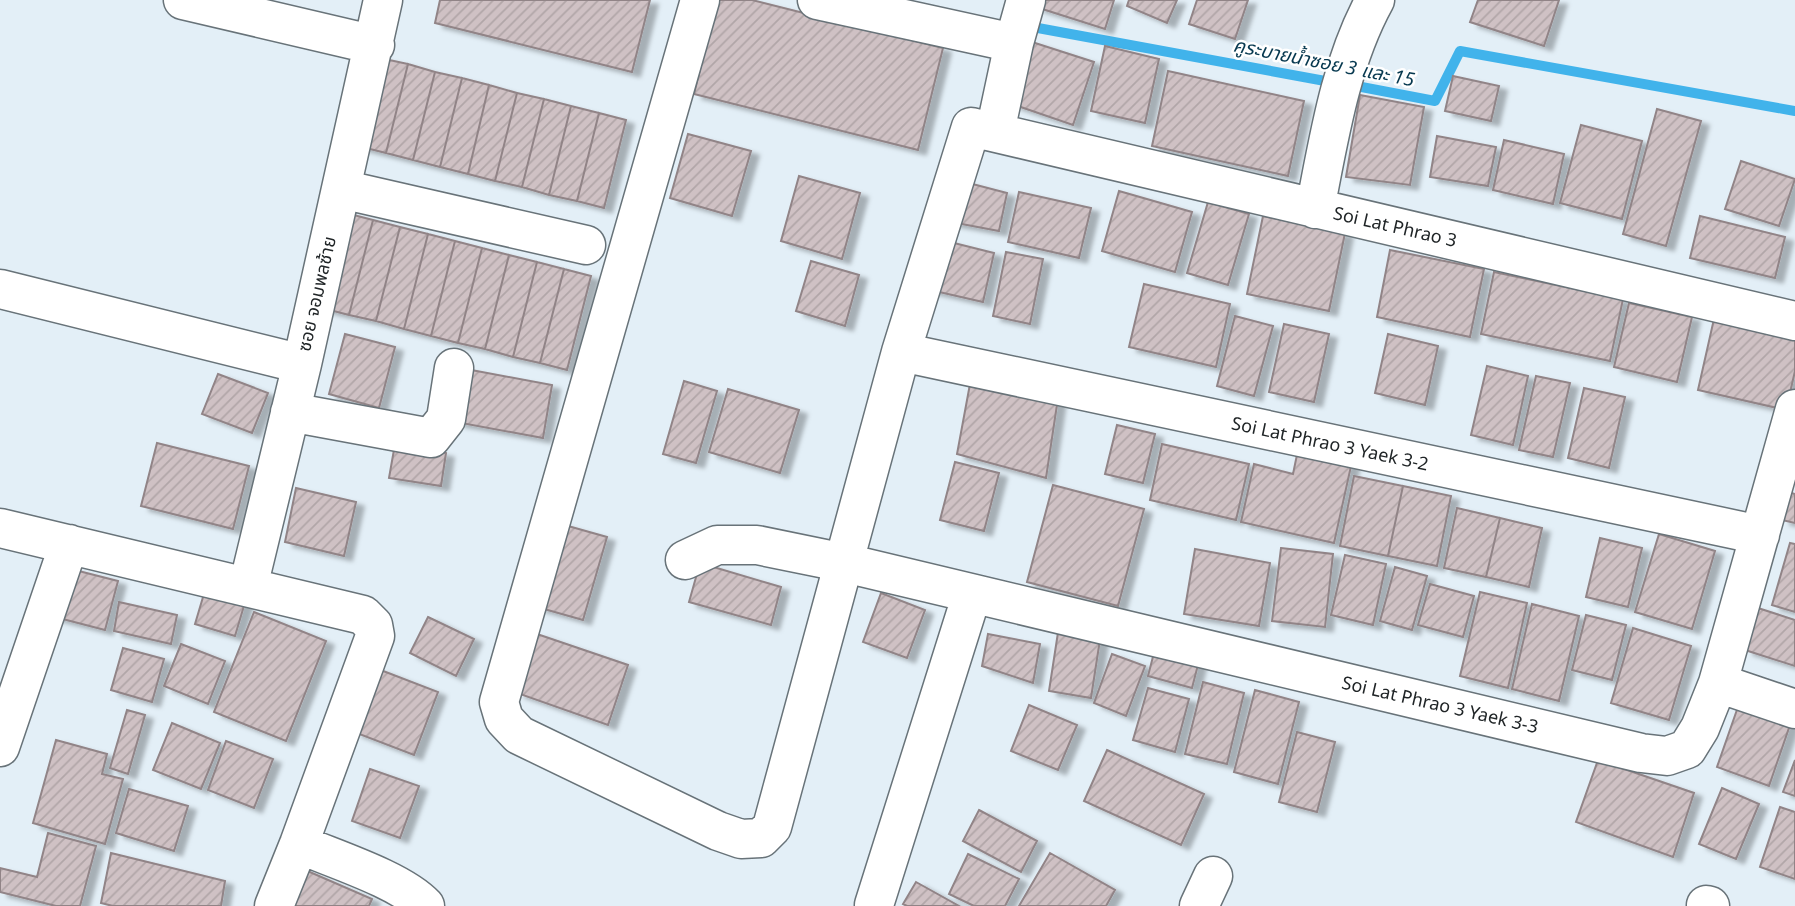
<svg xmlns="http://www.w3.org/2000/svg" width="1795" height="906" font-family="'Noto Sans','Noto Sans Thai',sans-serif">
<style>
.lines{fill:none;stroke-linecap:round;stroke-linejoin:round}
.stream{stroke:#41b3eb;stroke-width:10}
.building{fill:url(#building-hatch);stroke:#918487;stroke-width:2;filter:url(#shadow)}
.minor-casing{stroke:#687379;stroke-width:41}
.minor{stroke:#fff;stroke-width:38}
.labels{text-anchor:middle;stroke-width:5;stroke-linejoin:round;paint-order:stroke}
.street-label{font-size:18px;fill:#202527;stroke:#fff}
.water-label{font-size:19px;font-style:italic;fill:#06384f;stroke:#fff}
</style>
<defs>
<pattern id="building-hatch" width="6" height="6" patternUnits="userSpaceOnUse" patternTransform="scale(1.75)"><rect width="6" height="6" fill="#cfc1c4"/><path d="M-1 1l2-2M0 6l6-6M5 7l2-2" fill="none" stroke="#b1a6a8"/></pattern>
<filter id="shadow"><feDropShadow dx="8" dy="4.5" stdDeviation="2" flood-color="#0004"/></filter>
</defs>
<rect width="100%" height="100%" fill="#e3eff7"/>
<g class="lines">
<path class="stream" d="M1027 26 1336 83
M1351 85 1435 101 1460 51 1795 111"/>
</g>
<path class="building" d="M440 0H650L632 72 435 23Z
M717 0H752L943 48 918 150 694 94Z
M1038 0H1114L1105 29 1036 7Z
M1129 0H1177L1167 23 1127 6Z
M1197 0H1248L1235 39 1189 24Z
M1478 0H1559L1544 46 1470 22Z
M1032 42 1094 62 1073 125 1012 104Z
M1105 46 1159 59 1145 123 1091 111Z
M380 58 408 64 386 153 358 146Z
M408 64 435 72 413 160 386 153Z
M1168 71 1304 101 1288 176 1152 146Z
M435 72 462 78 440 167 413 160Z
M1453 76 1499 86 1491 121 1445 111Z
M462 78 489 85 468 174 440 167Z
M489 85 517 93 495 181 468 174Z
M517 93 544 99 522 187 495 181Z
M1360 95 1424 107 1410 185 1346 177Z
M544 99 571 106 549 195 522 187Z
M571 106 599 113 577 201 549 195Z
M1657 109 1701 121 1666 246 1623 234Z
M599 113 626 120 604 208 577 201Z
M1581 125 1642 141 1622 219 1560 203Z
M688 134 751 151 732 216 670 198Z
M1437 136 1496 147 1488 186 1430 177Z
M1504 140 1564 154 1553 204 1493 190Z
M1741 161 1795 179 1779 226 1725 209Z
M799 176 860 193 842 259 781 241Z
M961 181 1007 193 999 231 951 222Z
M1119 191 1192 212 1175 272 1102 251Z
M1019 192 1091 208 1079 258 1008 242Z
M1208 202 1249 214 1228 285 1187 273Z
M346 213 373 220 349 315 322 308Z
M1263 216 1345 233 1329 311 1247 294Z
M1700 216 1785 237 1775 278 1690 258Z
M373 220 400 227 376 321 349 315Z
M400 227 428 234 404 329 376 321Z
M428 234 455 241 431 336 404 329Z
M938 239 994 253 983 302 926 289Z
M455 241 482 248 458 343 431 336Z
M482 248 509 255 485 349 458 343Z
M1390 250 1484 269 1470 337 1377 317Z
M1006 252 1043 259 1030 324 993 316Z
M509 255 537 262 513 357 485 349Z
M811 261 859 275 845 326 796 311Z
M537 262 564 269 540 363 513 357Z
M564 269 591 276 567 370 540 363Z
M1494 272 1623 299 1610 361 1481 334Z
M1144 284 1230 304 1216 367 1129 347Z
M1629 303 1692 317 1677 382 1614 367Z
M1716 310 1795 329V371L1786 410 1698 390Z
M1235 316 1273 326 1254 396 1217 386Z
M1284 324 1329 334 1314 402 1269 392Z
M345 334 395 347 379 408 329 394Z
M1388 334 1438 346 1425 405 1375 393Z
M1487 366 1528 376 1513 445 1471 435Z
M466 369 552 385 543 438 456 422Z
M218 374 268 393 252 433 202 414Z
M1536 376 1570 383 1553 457 1519 450Z
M684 381 717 391 696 463 663 454Z
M970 384 1058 398 1046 478 957 454Z
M1584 388 1625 397 1609 468 1568 458Z
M728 389 799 410 780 473 709 452Z
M1117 425 1155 434 1143 483 1105 474Z
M157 443 249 466 233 529 141 506Z
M395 444 446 453 441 486 389 478Z
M1162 444 1249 464 1236 520 1150 500Z
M1299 445 1353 457 1334 543 1241 522 1254 464 1293 474Z
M955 462 999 473 984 531 940 520Z
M1354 476 1403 486 1388 556 1340 546Z
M1053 485 1144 509 1118 606 1027 582Z
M1403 486 1451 496 1437 566 1388 556Z
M296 488 356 502 344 556 285 542Z
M1788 492 1795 494V523L1782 520Z
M1457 508 1500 518 1486 577 1444 568Z
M1500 518 1542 528 1529 587 1486 577Z
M561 524 607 537 583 620 537 607Z
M1659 534 1715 551 1692 629 1635 612Z
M1600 538 1642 548 1628 607 1586 597Z
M1790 543 1795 544V612L1772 605Z
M1281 548 1333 554 1325 627 1272 621Z
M1195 549 1270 563 1259 626 1184 614Z
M1345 555 1386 564 1373 625 1331 615Z
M700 563 781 587 771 625 689 602Z
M63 567 118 581 105 630 51 616Z
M1395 567 1427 576 1412 630 1380 621Z
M1430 584 1474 596 1463 637 1418 625Z
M206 587 246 599 235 636 195 624Z
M1480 592 1527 603 1508 688 1460 676Z
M881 593 925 610 907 658 863 642Z
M119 602 177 615 171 644 114 631Z
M1532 604 1579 616 1559 701 1512 689Z
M1758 608 1795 620V666L1745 650Z
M254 612 326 641 286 741 214 712Z
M1586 615 1626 625 1612 680 1572 670Z
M428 617 474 639 456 676 410 653Z
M1059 626 1101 633 1091 698 1049 691Z
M1633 628 1691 646 1669 720 1611 703Z
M537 634 628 665 608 725 517 693Z
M988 634 1040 644 1033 683 982 666Z
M1157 641 1201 653 1192 688 1148 676Z
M181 644 225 661 208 704 164 686Z
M123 648 164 659 152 702 111 690Z
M1112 654 1145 666 1126 716 1094 703Z
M378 669 438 692 414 755 354 732Z
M1203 682 1244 693 1227 764 1185 754Z
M1148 688 1189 699 1175 752 1133 740Z
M1255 690 1299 702 1278 784 1234 772Z
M1739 704 1791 722 1769 786 1717 767Z
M1029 705 1077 725 1058 770 1011 751Z
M127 710 145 715 128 774 110 768Z
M172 723 220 743 201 789 153 770Z
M1297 732 1335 742 1317 812 1279 802Z
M56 740 107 754 102 774 123 779 105 844 33 823Z
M226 741 273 759 254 808 208 790Z
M1107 750 1204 794 1181 845 1084 801Z
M1598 760 1694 793 1673 857 1576 822Z
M1795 760V796L1783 792Z
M370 769 419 786 400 838 352 821Z
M1722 788 1759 804 1736 859 1699 844Z
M129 789 188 806 174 851 116 833Z
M1780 807 1795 812V879L1760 867Z
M979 810 1037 841 1021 872 963 841Z
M48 833 96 846 80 906H56L0 892V868L37 877Z
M111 853 225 881 221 906H113L101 903Z
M1050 853 1115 890 1106 906H1019Z
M968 854 1019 879 1005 906H974L949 894Z
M296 866 372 899 369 906H279Z
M916 882 959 906H907L903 904Z"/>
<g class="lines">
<g class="minor-casing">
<path id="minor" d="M183 0 375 45
M700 0 499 702 504 719 519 735 718 831 741 839 761 838 772 827 901 352 971 127 1795 321
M817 0 1014 43 995 132
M1014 43 1026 0
M341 189 586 245
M1315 209C1329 138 1340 64 1375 0
M0 289 302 364
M901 352 1760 535
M290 412 431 438 446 419 454 368
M0 528 363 615 373 625 375 636 299 844 274 906
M685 560 717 545H757L845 563 1641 753 1667 756 1687 749 1700 728 1718 683 1795 409
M248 587 302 364 383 0
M1718 683 1795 709
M0 747 69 544
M299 844C334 859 401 880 425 906
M874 905 972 594
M1706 905 1710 906
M1199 906 1213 876"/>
</g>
<use href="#minor" class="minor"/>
</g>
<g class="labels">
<g class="street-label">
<text transform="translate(1395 227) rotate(13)" y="6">Soi Lat Phrao 3</text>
<text transform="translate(317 294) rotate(-77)" y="6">ซอย จอมพลซ้าย</text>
<text transform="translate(1330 444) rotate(12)" y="6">Soi Lat Phrao 3 Yaek 3-2</text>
<text transform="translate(1440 705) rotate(13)" y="6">Soi Lat Phrao 3 Yaek 3-3</text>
</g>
<g class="water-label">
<text transform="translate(1324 62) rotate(11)" y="7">คูระบายน้ำซอย 3 และ 15</text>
</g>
</g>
</svg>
